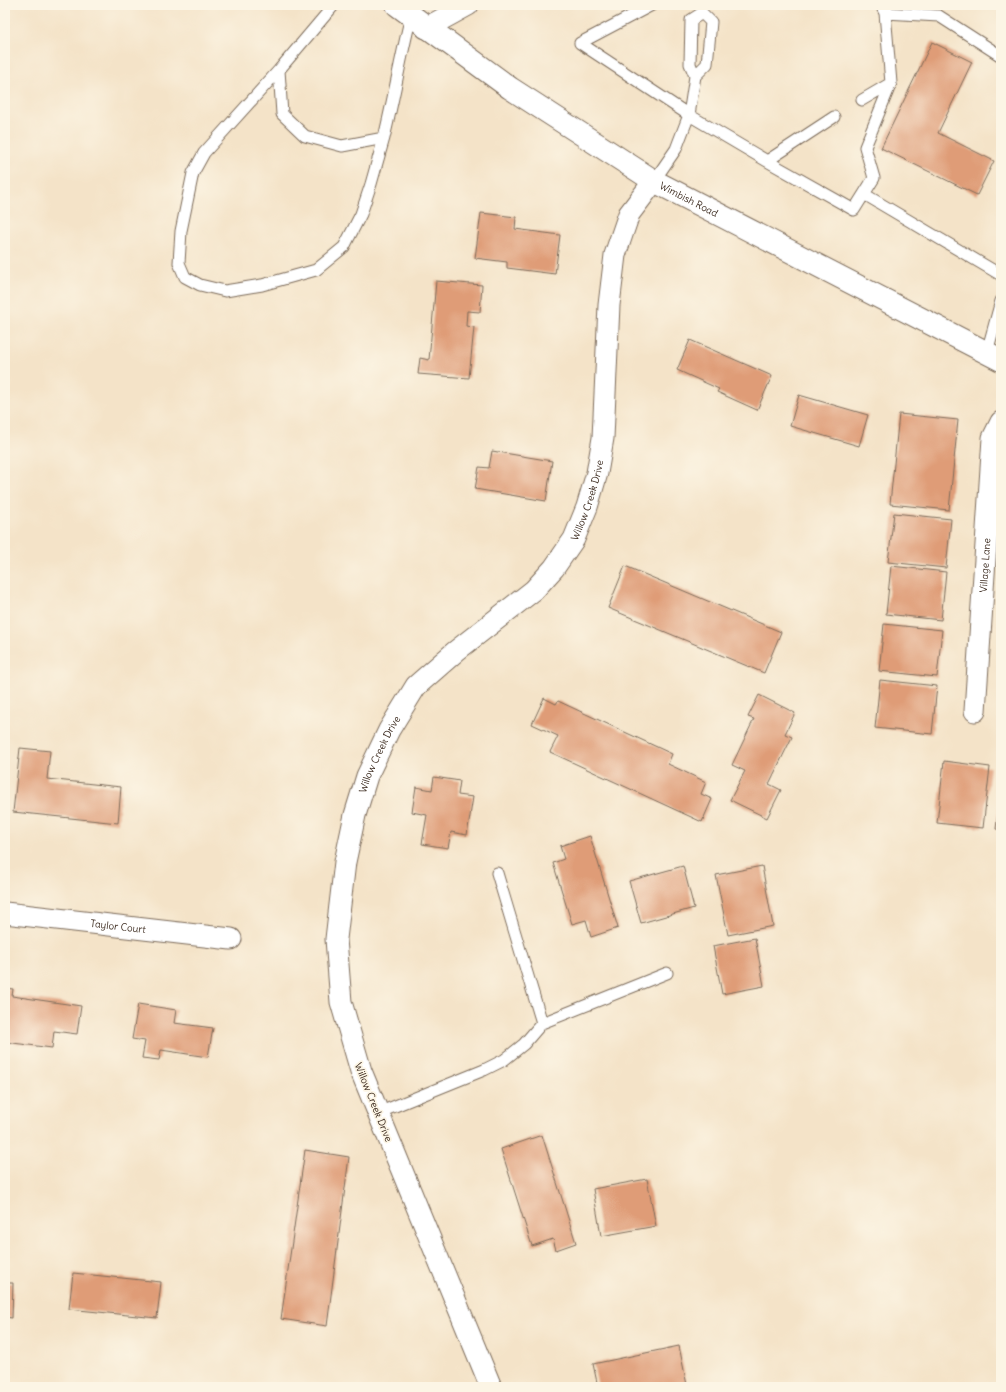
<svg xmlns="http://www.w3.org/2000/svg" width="1006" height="1392" font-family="Delius,sans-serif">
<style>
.building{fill:#df9c77}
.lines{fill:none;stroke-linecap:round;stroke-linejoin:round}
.service-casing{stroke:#7c6b5a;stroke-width:13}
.minor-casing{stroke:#7c6b5a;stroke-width:23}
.tertiary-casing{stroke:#7c6b5a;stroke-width:24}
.service{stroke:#fff;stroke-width:11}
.minor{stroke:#fff;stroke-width:21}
.tertiary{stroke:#fff;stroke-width:22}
.labels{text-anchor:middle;stroke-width:3.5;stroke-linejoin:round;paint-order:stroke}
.street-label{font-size:10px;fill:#3b2a1e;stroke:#fcf5e5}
</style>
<rect width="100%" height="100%" fill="#fcf5e5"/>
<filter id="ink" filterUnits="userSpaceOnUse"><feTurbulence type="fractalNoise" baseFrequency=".025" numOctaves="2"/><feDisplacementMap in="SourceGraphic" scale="8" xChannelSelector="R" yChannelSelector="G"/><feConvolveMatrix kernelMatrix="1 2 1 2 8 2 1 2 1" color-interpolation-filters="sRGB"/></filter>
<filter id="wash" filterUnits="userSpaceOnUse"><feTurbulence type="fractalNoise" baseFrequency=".012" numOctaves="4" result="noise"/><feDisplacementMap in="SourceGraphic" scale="16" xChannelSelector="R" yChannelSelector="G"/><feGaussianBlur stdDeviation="0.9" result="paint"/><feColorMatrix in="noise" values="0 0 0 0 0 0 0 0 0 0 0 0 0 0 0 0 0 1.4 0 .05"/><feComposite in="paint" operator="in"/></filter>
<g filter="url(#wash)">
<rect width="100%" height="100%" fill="#f4e3c8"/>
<g id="blocks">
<path class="building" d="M932 42 972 62 938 133 994 161 977 195 881 148Z
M481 213 516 217 515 229 560 235 555 274 507 268V262L475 258Z
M436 281 482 285 480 312 467 311 466 326 474 327 469 378 418 374 420 358 429 360Z
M690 340 772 376 757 410 717 392 719 389 677 370Z
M799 395 868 415 859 446 790 426Z
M899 414 958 420 949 510 890 504Z
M492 451 552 461 546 501 475 489 479 467 489 468Z
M894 513 951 519 946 568 888 562Z
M625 566 781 632 764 673 608 608Z
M891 566 946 572 941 620 886 614Z
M884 624 942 630 937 677 879 671Z
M880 680 937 686 932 734 875 728Z
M759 695 795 713 785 734 792 737 769 784 781 790 767 818 730 800 745 771 732 765 754 719 748 717Z
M544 698 556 704 558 701 672 754 668 764 706 782 701 794 712 799 702 822 550 752 558 736 532 724Z
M20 748 50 751 47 779 121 787 118 823 13 812Z
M944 761 990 767 983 828 937 823Z
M434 777 460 781 458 795 473 797 467 835 451 832 448 848 422 844 427 815 412 812 416 787 432 790Z
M1000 795H1001V830L996 829Z
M590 836 618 928 591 937 586 920 572 924 553 863 564 859 560 846Z
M683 866 694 908 641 923 629 881Z
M762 866 773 926 728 935 716 875Z
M755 938 764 986 722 994 713 946Z
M5 988 13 989 12 996 81 1006 77 1034 54 1031 52 1048 5 1042Z
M138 1004 176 1010 174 1023 213 1028 208 1057 161 1050 159 1060 142 1058 145 1041 132 1039Z
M542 1135 576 1243 556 1250 553 1239 532 1246 501 1149Z
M305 1150 349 1157 327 1326 281 1319Z
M647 1179 656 1226 601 1236 593 1189Z
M73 1273 161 1282 157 1318 69 1309Z
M5 1283H13L12 1318 5 1317Z
M679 1346 687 1385 677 1387H598L593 1364Z"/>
</g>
</g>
<g filter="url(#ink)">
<use href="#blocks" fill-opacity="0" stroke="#7c6b5a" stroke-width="1"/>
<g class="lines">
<g class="service-casing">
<path id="service" d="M334 5 279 70 282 114 305 136 342 146 384 138C394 97 401 56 411 16
M652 5 580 43 689 115 767 161 854 210 874 178 865 147 891 83 885 13 881 5
M702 13 711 22 707 64 695 76 690 64 691 20Z
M885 13 939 16 1001 56
M279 70 204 153 193 173 181 231 179 263 185 277 200 285 225 291 262 285 316 270 344 247 361 214 371 184 384 138
M862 100 891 83
M767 161 834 117
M654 181 676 149 689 115 695 76
M864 194 1001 275
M987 352 1001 301
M542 1023 667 973
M378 1113 484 1070 504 1060 524 1044 542 1023 497 873"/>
</g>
<g class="minor-casing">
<g id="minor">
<path d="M426 28 468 5"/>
<path id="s1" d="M975 711 993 438 1001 422"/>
<path id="s2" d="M5 913 231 939"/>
<path id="s3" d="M491 1387 361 1071 341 1002 336 939 345 862 355 815 367 776 389 730 416 686 456 651 534 590 554 568 574 539 587 507 597 473 603 438 609 305 615 255 629 214 654 181"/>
</g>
</g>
<g class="tertiary-casing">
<g id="tertiary">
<path id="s4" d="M397 5 510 88 654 181 1001 360"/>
</g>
</g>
<use href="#service" class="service"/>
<use href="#minor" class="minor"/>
<use href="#tertiary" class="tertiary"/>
</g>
</g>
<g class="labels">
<g class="street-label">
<text dy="4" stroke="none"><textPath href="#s4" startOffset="351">Wimbish Road</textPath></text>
<text dy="4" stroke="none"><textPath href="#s3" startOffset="1004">Willow Creek Drive</textPath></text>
<text dy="4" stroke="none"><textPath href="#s1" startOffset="146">Village Lane</textPath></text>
<text dy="4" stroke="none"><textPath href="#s3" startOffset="668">Willow Creek Drive</textPath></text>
<text dy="4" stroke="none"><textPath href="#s2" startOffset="114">Taylor Court</textPath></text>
<text transform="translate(374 1102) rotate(68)" y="4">Willow Creek Drive</text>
</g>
</g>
<rect width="1006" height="1392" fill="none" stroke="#fcf5e5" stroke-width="20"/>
</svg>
